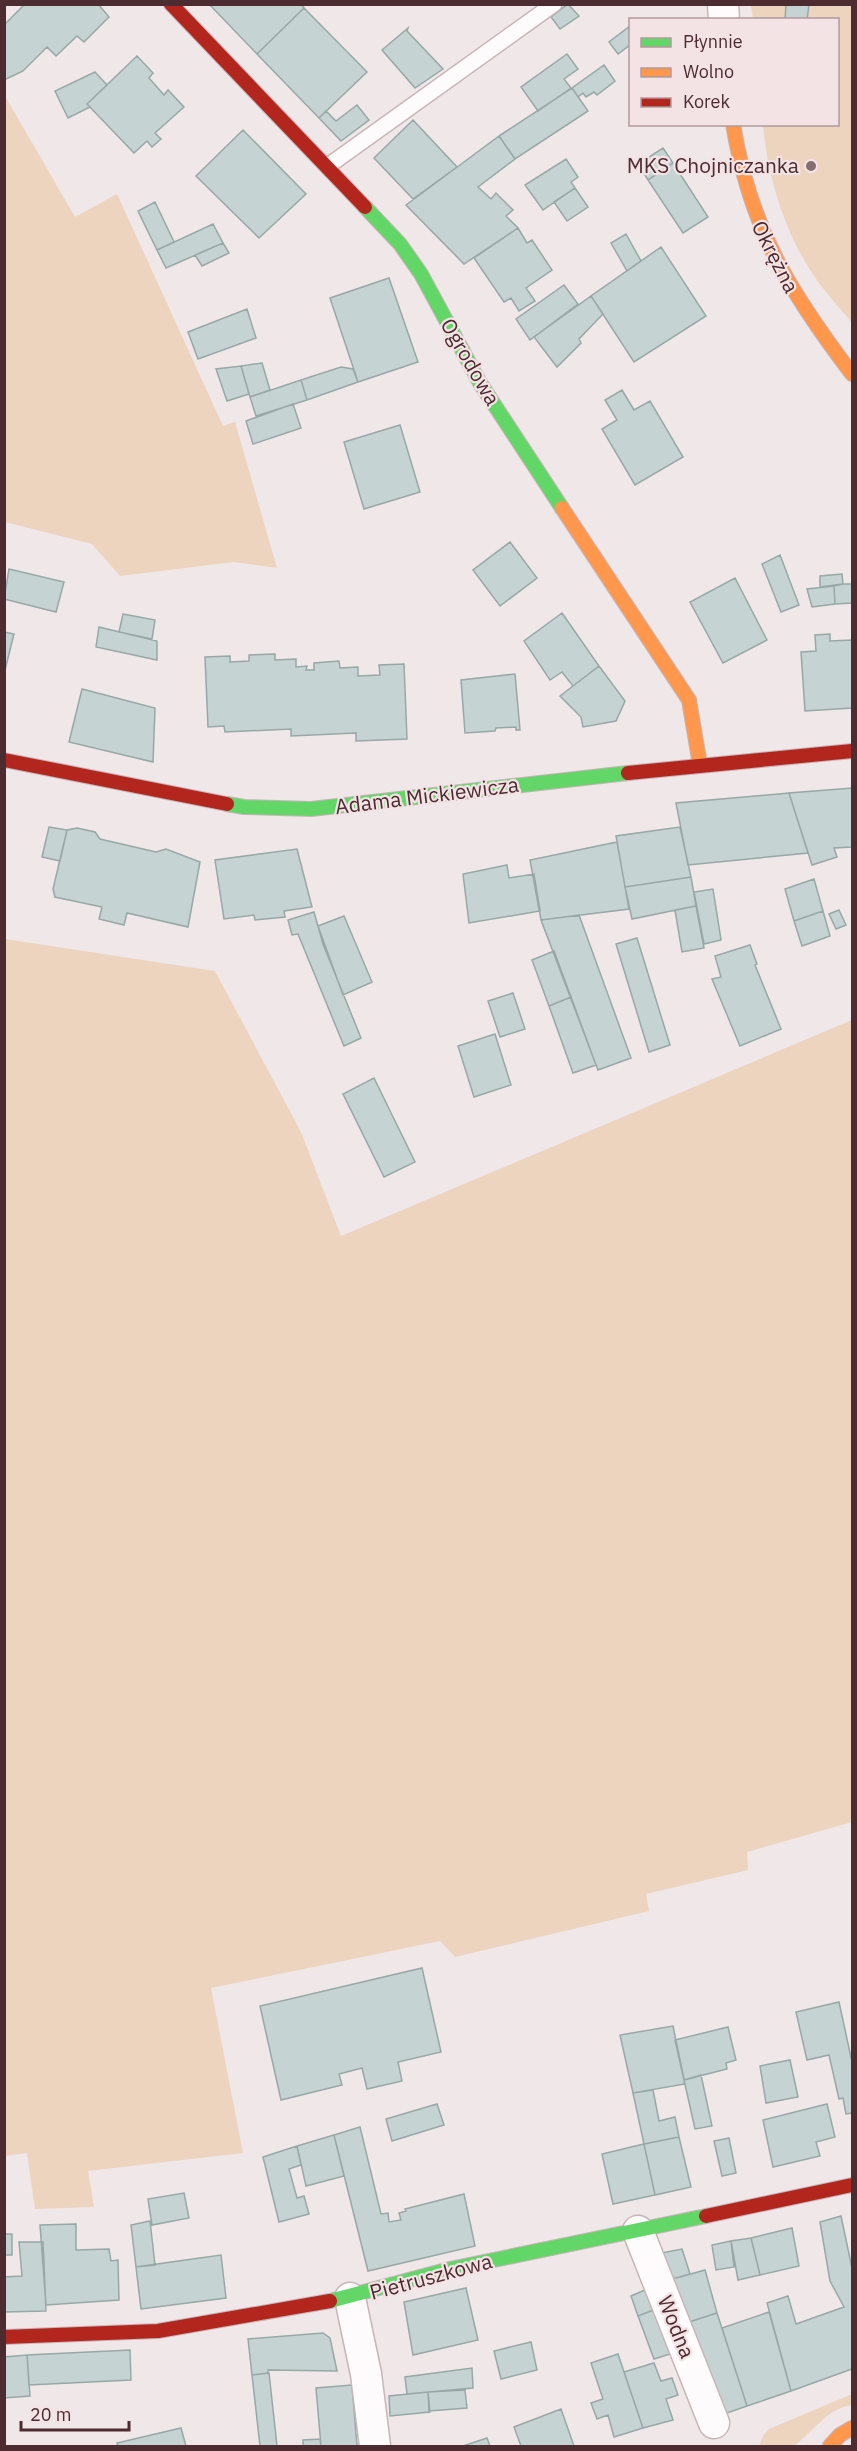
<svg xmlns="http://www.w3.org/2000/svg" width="857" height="2451" font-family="'IBM Plex Sans',sans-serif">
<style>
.green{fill:#ecd4bf}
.building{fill:#c5d3d2;stroke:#97a8a7;stroke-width:1.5}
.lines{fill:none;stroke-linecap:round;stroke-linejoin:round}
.lane-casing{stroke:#c8b5b8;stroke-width:18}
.street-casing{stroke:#c8b5b8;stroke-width:33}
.fast-casing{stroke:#c8b5b8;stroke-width:16}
.slow-casing{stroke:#c8b5b8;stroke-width:16}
.jam-casing{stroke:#c8b5b8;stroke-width:16}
.lane{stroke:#fdfbfc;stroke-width:15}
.street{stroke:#fdfbfc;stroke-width:30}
.fast{stroke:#63d668;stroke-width:14}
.slow{stroke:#ff974d;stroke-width:14}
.jam{stroke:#b3261e;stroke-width:14}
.poi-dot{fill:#856d71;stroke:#f4e3e5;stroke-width:2}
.labels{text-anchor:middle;stroke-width:4.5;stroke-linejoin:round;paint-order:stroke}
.poi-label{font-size:21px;fill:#4c2c31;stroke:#f4e3e5;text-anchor:end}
.street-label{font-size:21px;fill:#4c2c31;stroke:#f4e3e5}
</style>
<rect width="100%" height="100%" fill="#f0e7e8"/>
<path class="green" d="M751 5H852V323C839 307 823 290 812 273 783 228 768 177 763 125L838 124V20L753 19Z
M5 96 75 217 117 194 223 426 235 422 277 568 234 562 120 576 92 544 5 522Z
M5 939 215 971 301 1132 341 1236 852 1020V1822L747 1852 748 1870 646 1894 649 1911 455 1957 440 1941 211 1988 243 2153 88 2171 94 2207 35 2209 27 2153 5 2156Z
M852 2394V2405C826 2409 814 2431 794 2446H759L764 2434 769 2429Z"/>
<path class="building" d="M25 4H98L109 17 84 42 77 36 56 56 47 47 23 71 4 80V25Z
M209 4H301L304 8 257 54Z
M568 4 579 16 560 29 551 17Z
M786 4H809L807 20H785Z
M304 8 367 72 319 118 257 54Z
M630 26V45L618 54 609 42Z
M408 28 407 31 443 69 415 88 382 50Z
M567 54 578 69 564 79 571 88 538 111 521 87Z
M137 56 153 73 149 78 164 95 168 90 184 107 155 133 161 139 152 147 147 141 134 153 87 104Z
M604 65 615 81 597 95 594 92 586 97 583 93 578 97 572 88Z
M95 72 107 85 87 104 90 107 68 118 55 91Z
M572 88 588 111 515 159 499 136Z
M357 105 369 120 341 141 319 118 326 111 336 121Z
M413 120 457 167 413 199 374 158Z
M243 130 306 194 259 238 196 176Z
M499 136 515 159 478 187 491 199 496 193 513 210 506 216 518 228 464 264 406 205Z
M663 148 673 163 648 180 638 164Z
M566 159 578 177 571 182 575 188 543 210 525 185Z
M673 163 708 217 683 233 648 180Z
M575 188 588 207 567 221 554 202Z
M155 202 174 242 157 250 138 211Z
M213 224 223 243 166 268 157 250Z
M518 228 527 243 532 240 552 270 526 288 535 301 519 311 511 298 504 302 474 258Z
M626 234 641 261 627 271 611 243Z
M223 243 229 253 202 266 195 255Z
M661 247 706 316 634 362 591 296Z
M389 278 418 362 358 382 330 298Z
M564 285 578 304 530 340 516 319Z
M591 296 603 314 579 339 581 343 557 367 534 337Z
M247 309 256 338 198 359 188 332Z
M262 363 270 390 250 397 241 366Z
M241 366 249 394 227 401 216 369Z
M341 367 353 369 358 382 307 400 301 380Z
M301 380 307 400 256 416 250 397Z
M622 390 634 410 650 401 683 457 635 485 602 429 617 420 605 400Z
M293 404 301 428 253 444 246 421Z
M400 425 420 492 364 509 344 442Z
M510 542 537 578 500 606 473 570Z
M780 555 799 605 781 612 762 564Z
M9 569 64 582 56 612 4 599Z
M842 574 843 584 820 587V576Z
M735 578 767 640 723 663 690 602Z
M843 584H852V603L835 604 834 586Z
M834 586 835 604 812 607 807 589Z
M562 613 599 666 573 686 562 672 550 680 524 641Z
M123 614 155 620 152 639 119 632Z
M99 627 157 641V660L96 647Z
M4 632 14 634 4 674Z
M830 634V641L852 640V708L805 711 801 652 816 651 815 635Z
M275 654V660L296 659V667L307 666 306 670H314V663L339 661 340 668 358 667V676L380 675 379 665 404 664 407 739 356 741V733L291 736V729L225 732 224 726 208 727 205 657 230 656V662L249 661V655Z
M599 666 625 701 616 721 583 727 581 717 560 696Z
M515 674 520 730H516V727L496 728 495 731 465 733 461 680Z
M82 689 155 708 153 762 69 742Z
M852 788V847L834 848 837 857 812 865 789 793Z
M789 793 808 853 688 865 676 803Z
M49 827 67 830 60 861 42 857Z
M680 827 691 877 625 887 616 836Z
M77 828 95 832 100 839 156 852 166 849 200 862 188 927 127 913 124 925 99 919 102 907 55 897 53 889 67 830Z
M617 842 629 909 541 920 530 860Z
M297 849 312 907 284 911 285 917 255 920 254 915 224 919 215 860Z
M507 865 509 878 534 874 540 911 469 923 463 874Z
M691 877 696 906 632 919 625 887Z
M814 879 823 911 794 921 785 889Z
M713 889 721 940 704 944 694 892Z
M696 906 704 948 682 952 675 910Z
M839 910 846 925 836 929 829 914Z
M823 911 830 936 802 946 794 921Z
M314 912 323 944 361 1038 344 1046 298 934 292 935 288 920Z
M579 915 631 1058 598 1070 541 920Z
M344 916 372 982 343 995 318 926Z
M637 938 670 1045 649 1052 616 944Z
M750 945 757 964 755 965 781 1029 740 1046 712 979 721 977 715 956Z
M554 951 571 997 549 1006 532 960Z
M513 993 525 1029 500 1037 488 1001Z
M571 997 596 1065 573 1073 549 1006Z
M495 1034 511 1085 474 1097 458 1046Z
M374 1078 415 1162 384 1177 343 1094Z
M422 1968 441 2052 398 2062 402 2081 367 2089 362 2068 339 2074 342 2085 281 2100 260 2006Z
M839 2002 852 2062V2113L846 2114 843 2098 839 2099 829 2055 807 2060 796 2012Z
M673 2026 685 2084 633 2093 620 2035Z
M728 2027 736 2060 726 2063 727 2069 684 2080 675 2040Z
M790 2060 798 2097 766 2103 760 2066Z
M701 2075 712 2126 695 2129 684 2080Z
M653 2090 659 2121 675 2117 679 2137 644 2144 633 2093Z
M437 2104 444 2125 392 2141 386 2119Z
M827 2104 835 2137 816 2142 820 2156 773 2167 763 2120Z
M360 2127 381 2214 388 2213 389 2222 401 2220 399 2213 406 2211 405 2209 464 2194 475 2246 368 2271 334 2135Z
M334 2135 344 2176 306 2186 297 2146Z
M679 2137 691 2187 655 2195 644 2144Z
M729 2138 736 2173 722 2176 714 2141Z
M644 2144 655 2195 613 2204 602 2154Z
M297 2146 301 2165 289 2169 297 2198 304 2196 309 2214 279 2222 263 2157Z
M184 2193 189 2218 152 2225 148 2199Z
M841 2216 852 2268V2369L791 2391 767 2303 788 2296 796 2324 844 2307 830 2281 820 2222Z
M150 2221 155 2265 136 2267 131 2225Z
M76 2224V2250L109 2249 111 2261 118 2260 119 2300 46 2305 40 2225Z
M792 2228 799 2266 760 2275 751 2238Z
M4 2234H12V2255H4Z
M751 2238 760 2275 738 2280 731 2241Z
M731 2241 734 2267 716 2270 712 2245Z
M19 2242H43L46 2311 4 2312V2277L22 2276Z
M682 2249 690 2274 669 2280 661 2253Z
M221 2255 226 2298 141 2309 136 2267Z
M705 2270 717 2313 686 2323 669 2280Z
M466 2288 478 2340 413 2355 404 2302Z
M647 2289 656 2309 638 2316 631 2296Z
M656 2309 673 2353 654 2359 638 2316Z
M769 2312 791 2391 747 2406 722 2328Z
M717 2313 747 2406 721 2415 686 2323Z
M323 2333 330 2338 337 2371 268 2370V2373L252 2375 248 2339Z
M531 2342 537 2370 501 2379 494 2351Z
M130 2350 131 2380 29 2385 27 2355Z
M618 2354 643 2428 614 2437 608 2415 597 2419 591 2403 603 2399 591 2363Z
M27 2355 30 2396 4 2398V2357Z
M654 2363 661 2381 672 2378 678 2395 666 2399 673 2420 643 2428 624 2372Z
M472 2368 473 2388 407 2394 405 2377Z
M269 2373 277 2446H260L252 2375Z
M352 2385 357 2446H321L316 2388Z
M465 2390 467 2408 429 2411 428 2392Z
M428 2392 430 2412 390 2416 389 2396Z
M561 2409 574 2446H521L514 2427Z
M181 2428 186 2446H118L117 2443Z
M487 2438 490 2446H463Z
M320 2439 321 2446H303V2440Z"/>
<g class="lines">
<g class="lane-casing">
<path id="lane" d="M328 166 554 4"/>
</g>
<g class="street-casing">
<path id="street" d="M723 4 724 20
M638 2231 714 2423
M350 2298 366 2374 375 2446"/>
</g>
<g class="fast-casing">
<path id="fast" d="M365 207 400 244 421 274 480 383 562 508
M227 804 244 807 311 809 628 773
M330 2301 450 2269 706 2216"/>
</g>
<g class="slow-casing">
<path id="slow" d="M733 124C750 228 789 291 852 374
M562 508 689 700 700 765
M830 2446 840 2435 852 2428"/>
</g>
<g class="jam-casing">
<path id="jam" d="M171 4 365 207
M4 760 227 804
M628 773 852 751
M706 2216 852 2185
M4 2337 158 2331 330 2301"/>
</g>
<use href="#lane" class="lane"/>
<use href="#street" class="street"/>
<use href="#fast" class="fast"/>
<use href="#slow" class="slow"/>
<use href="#jam" class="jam"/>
</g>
<circle class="poi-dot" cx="811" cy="166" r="6"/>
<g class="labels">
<g class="poi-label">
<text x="799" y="173">MKS Chojniczanka</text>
</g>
<g class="street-label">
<text transform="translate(775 257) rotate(63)" y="7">Okrężna</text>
<text transform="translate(470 362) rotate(60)" y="7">Ogrodowa</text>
<text transform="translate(427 796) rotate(-7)" y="7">Adama Mickiewicza</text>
<text transform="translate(431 2277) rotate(-15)" y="7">Pietruszkowa</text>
<text transform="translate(676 2327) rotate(68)" y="7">Wodna</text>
</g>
</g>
<rect width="857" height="2451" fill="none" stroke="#4c2c31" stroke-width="12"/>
<rect x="629" y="18" width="210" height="108" fill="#f4e3e5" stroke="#b19a9d" stroke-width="1.5"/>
<rect x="641" y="38" width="30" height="9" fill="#63d668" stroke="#b19a9d" stroke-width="1.5"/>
<text x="683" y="48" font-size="18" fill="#4c2c31">Płynnie</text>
<rect x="641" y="68" width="30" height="9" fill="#ff974d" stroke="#b19a9d" stroke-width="1.5"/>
<text x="683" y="78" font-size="18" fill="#4c2c31">Wolno</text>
<rect x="641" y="98" width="30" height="9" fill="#b3261e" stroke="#b19a9d" stroke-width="1.5"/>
<text x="683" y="108" font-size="18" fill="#4c2c31">Korek</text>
<path d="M21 2421v9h108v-9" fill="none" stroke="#4c2c31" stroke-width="3"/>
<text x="30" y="2421" font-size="18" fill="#4c2c31" stroke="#f4e3e5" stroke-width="4.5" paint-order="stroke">20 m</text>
</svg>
